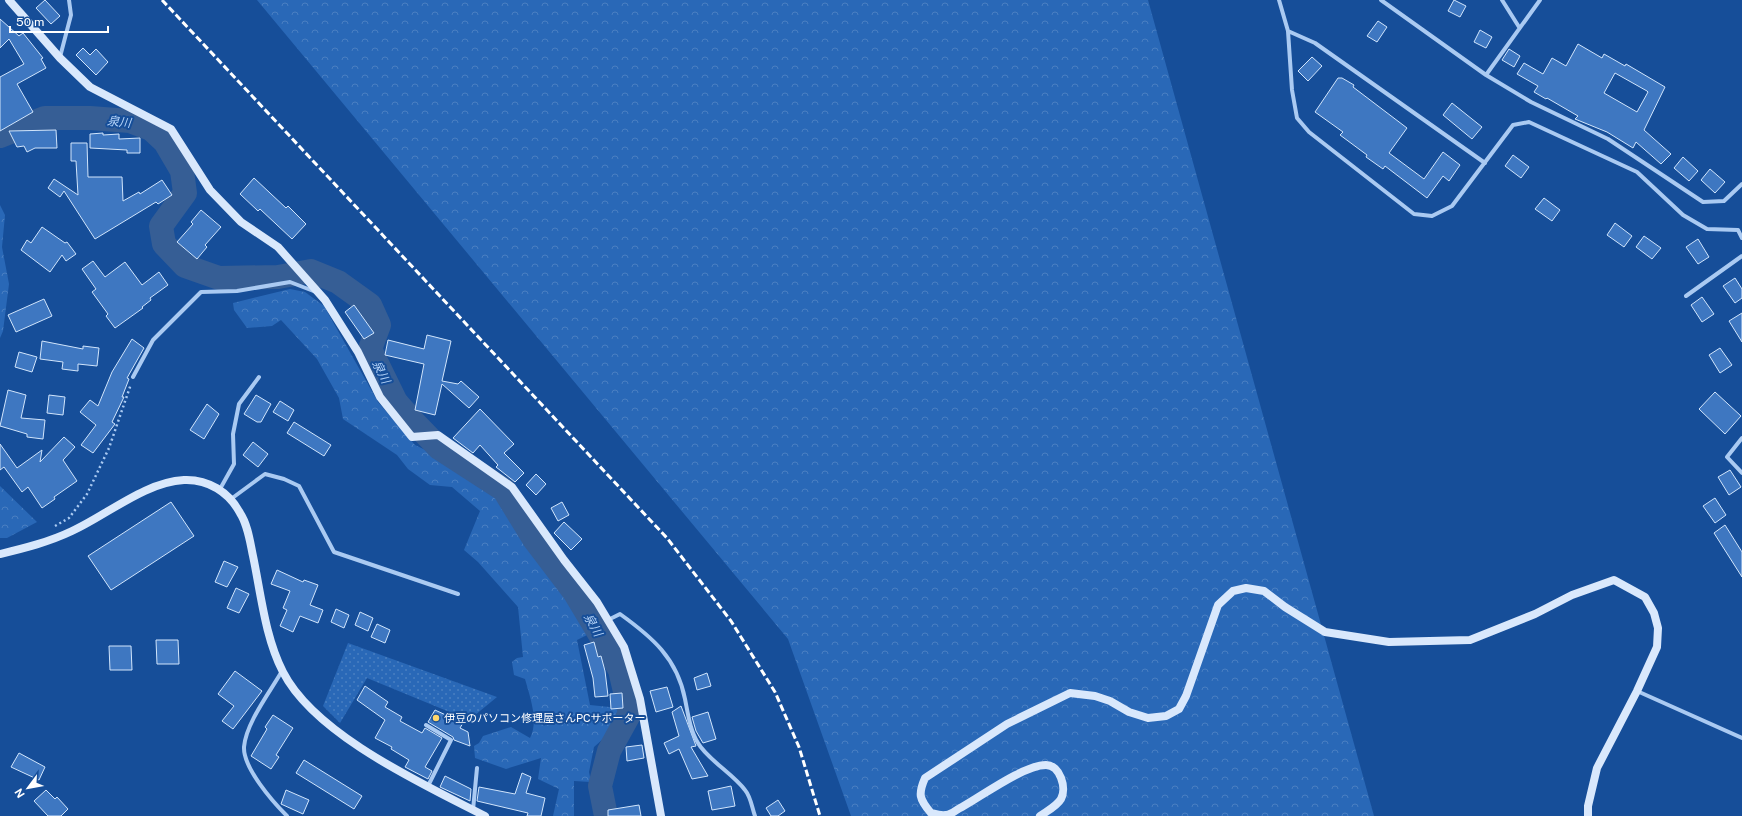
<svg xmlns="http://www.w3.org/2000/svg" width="1742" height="816" font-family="'Public Sans','Noto Sans JP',sans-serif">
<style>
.grass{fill:url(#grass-dots)}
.forest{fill:url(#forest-crowns)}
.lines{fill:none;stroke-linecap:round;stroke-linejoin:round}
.river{stroke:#365e95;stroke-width:24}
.building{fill:#3e77c1;stroke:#d1e5fc;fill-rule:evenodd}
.path{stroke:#aacaf2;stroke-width:2.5;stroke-dasharray:2 3;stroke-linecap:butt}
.street{stroke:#aacaf2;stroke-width:4}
.secondary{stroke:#d9e8fc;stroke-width:8}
.rail{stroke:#fff;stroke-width:3;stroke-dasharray:7 3;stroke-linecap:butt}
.poi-dot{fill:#ffd66b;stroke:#164e99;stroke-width:1.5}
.labels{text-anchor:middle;stroke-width:4;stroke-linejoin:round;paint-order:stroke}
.poi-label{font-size:11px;fill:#fff;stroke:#164e99;text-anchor:start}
.water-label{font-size:12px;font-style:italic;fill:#b6d4f9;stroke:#164e99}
</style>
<defs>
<pattern id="grass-dots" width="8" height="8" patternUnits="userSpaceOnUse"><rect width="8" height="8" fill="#2968b7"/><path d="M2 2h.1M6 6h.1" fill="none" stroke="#497fc2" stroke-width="1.8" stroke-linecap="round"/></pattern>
<pattern id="forest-crowns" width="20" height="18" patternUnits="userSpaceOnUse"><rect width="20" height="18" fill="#2968b7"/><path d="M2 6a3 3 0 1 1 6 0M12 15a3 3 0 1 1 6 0" fill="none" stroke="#497fc2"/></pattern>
</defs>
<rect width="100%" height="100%" fill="#164e99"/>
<path class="grass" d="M348 643 497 697 469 720 367 678 340 723 323 706Z"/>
<path class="forest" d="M257 0H1148L1374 816H851L788 639Z
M0 205 5 215 2 247 9 284 3 331 0 338Z
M290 289 305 292 324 306 378 402 415 445 461 467 500 493 593 632 577 640 590 705 619 708 613 730 594 747 589 772 591 782 574 781V816H553L559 789 538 779 541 758 506 769 475 758 474 746 479 743 483 736 511 727 530 738C539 721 530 697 525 679L514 675 512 662 517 658 523 657 518 607 478 562 464 550 480 511 452 487 430 485 408 469 397 455 343 419 339 398 317 359 281 320 272 326 247 328 234 310 233 303Z
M0 486 37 522 7 538H0Z"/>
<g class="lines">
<path class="river" d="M0 136 45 118H90L130 121 151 129 165 142 182 171 185 193 161 226 164 244 185 266 219 278 278 277 311 271 338 282 370 305 379 325 370 349 396 402 410 418 439 448 504 490 534 539 575 593 602 638 620 670 630 713 609 751 600 786 606 816"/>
</g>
<path class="building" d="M45 0 60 16 51 24 36 8Z
M1454 0 1466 6 1460 17 1448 11Z
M0 19 19 36 23 33 43 58 41 59 46 68 17 84 33 112 0 131V77L24 64 9 39 0 48Z
M1378 21 1387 27 1377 42 1367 36Z
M1480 30 1492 37 1486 48 1474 42Z
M1578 44 1602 58 1604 54 1625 66 1626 64 1665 87 1644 130 1671 154 1661 164 1636 142 1633 148 1607 132 1575 119 1578 116 1547 98 1546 99 1534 92 1538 86 1517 74 1524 63 1543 74 1552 58 1566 66ZM1615 73 1647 91 1648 92 1637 112 1604 93Z
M83 48 90 55 96 49 108 62 96 75 76 55Z
M1509 49 1520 56 1514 67 1502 60Z
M1312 57 1322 66 1308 81 1298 71Z
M1338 78H1342L1354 85 1353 87 1407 128 1389 153 1424 179 1443 152 1460 165 1449 181 1443 176 1427 198 1385 166 1383 169 1366 157 1367 155 1340 135 1343 132 1315 112Z
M1452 103 1482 127 1472 139 1443 115Z
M56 130 57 148H35L27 152 24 146 17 147 9 131Z
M103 133V135L119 134V139L140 138V153H127V150L90 148V134Z
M71 143H87L88 177H122L123 201 139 192 140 194 162 180 172 195 158 204 156 202 95 239 64 191 60 197 48 188 54 179 78 195 76 161H71Z
M1513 155 1529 167 1521 178 1505 166Z
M1683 157 1698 171 1689 181 1674 168Z
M1710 169 1725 182 1715 193 1701 180Z
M254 178 286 208 288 206 306 224 292 239 260 209 258 211 240 194Z
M1544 198 1560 210 1552 221 1535 209Z
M201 210 221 227 205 245 207 247 197 259 177 242 193 224 191 222Z
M1615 223 1632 236 1624 247 1607 235Z
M42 227 65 243 67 242 76 254 66 261 62 255 50 272 21 250 27 240 31 243Z
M1644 236 1661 248 1652 259 1636 247Z
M1698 239 1709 257 1698 264 1686 247Z
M93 261 105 277 125 262 142 285 159 272 168 285 150 298 151 300 142 307 143 308 115 328 106 316 108 314 92 292 96 289 82 269Z
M1735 278 1742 289V298L1735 303 1723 286Z
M1702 297 1714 314 1702 322 1691 305Z
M44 299 52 316 16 332 8 315Z
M354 305 374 333 364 339 345 312Z
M1742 313V342L1729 321Z
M427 335 451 341 442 381 458 384 461 381 479 397 469 408 442 384 435 415 415 410 424 364 385 355 388 340 424 349Z
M132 339 144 348 127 378 129 379 122 397H124L112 422 115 424 93 453 81 445 96 425 80 412 90 400 98 406 112 372Z
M42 341 83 349V346L99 348 97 366 78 364V371L62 369 63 362 40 359Z
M1720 348 1732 365 1720 373 1709 355Z
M19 352 37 357 32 372 15 367Z
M8 390 26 395 21 418 45 420 43 439 27 437V434L0 426Z
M1715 392 1741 416 1725 434 1699 409Z
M49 395 65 397 63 415 47 413Z
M256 395 271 404 261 422H257L244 414Z
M280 401 294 410 288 421 273 412Z
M207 404 219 414 204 439 190 430Z
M480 409 514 444 504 453 524 473 515 482 496 467 498 465 480 445 473 453 453 438Z
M294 422 331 445 324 456 287 433Z
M64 437 75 447 63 460 77 481 54 497 55 499 42 508 28 487 22 492 4 467 0 470V444L17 468 42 450 40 462Z
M253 442 268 454 258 467 243 455Z
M1730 470 1741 487 1729 495 1718 477Z
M536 474 546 484 536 495 526 485Z
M1715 498 1726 515 1715 523 1703 506Z
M171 502 194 536 111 590 88 556Z
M562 502 569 515 558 521 551 508Z
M564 522 582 539 571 550 554 533Z
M1725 525 1742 552V577L1714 533Z
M224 561 238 567 227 587 215 582Z
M277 570 303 582 304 580 318 585 310 605 323 610 318 623 300 616 293 632 280 626 287 610 283 608 290 591 271 584Z
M236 588 249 594 239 613 227 608Z
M336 609 349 615 344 628 331 622Z
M360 612 373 618 368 631 355 625Z
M377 624 390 630 385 643 371 637Z
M156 640H178L179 664H157Z
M594 642 598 657 601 656 605 671 608 696 595 697 593 678 584 645Z
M109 646H131L132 670H110Z
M235 671 262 691 233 729 222 721 234 706 218 694Z
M707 673 711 686 697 690 694 678Z
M365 686 388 702 385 707 402 717 400 721 422 733 425 728 442 738 425 767 432 771 428 779 405 767 409 760 391 749 392 747 375 738 385 720 357 700Z
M667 687 673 707 656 712 650 691Z
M622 693 623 708 611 709 610 694Z
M681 706 696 746 691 747 708 776 692 779 679 749 669 754 664 743 679 736 672 712Z
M435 710 463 723 460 728 468 732 470 746 454 740 453 737 428 722Z
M708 712 716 739 703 743 696 731 692 717Z
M273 715 293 728 276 755 279 757 271 769 251 756 267 729 265 727Z
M642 745 644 758 627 761 626 747Z
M19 753 45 767 39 780 11 767Z
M304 760 362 796 354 809 296 773Z
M522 773 531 777 526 793 545 798 541 816H527L528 813 477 801 479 787 515 794Z
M445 776 471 789 470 801 440 787Z
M731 786 735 806 712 810 708 791Z
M46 790 55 799 57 797 68 809 61 816H48L34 801Z
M286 790 309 800 303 814 281 804Z
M778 800 785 811 778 816H771L766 808Z
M639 805 641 816H608V810Z"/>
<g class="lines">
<path class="path" d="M55 526 69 518 87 494 109 448 131 384"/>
<path class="street" d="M1279 0 1288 31 1292 90 1297 118 1309 132 1414 214 1432 216 1452 206 1513 125 1529 122 1637 172 1683 215 1707 229 1738 230 1742 238
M1381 0 1486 75 1531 102 1608 139 1703 202 1724 201 1742 184
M1502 0 1519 27
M1288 31 1315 43 1485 163
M60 57 71 15 69 0
M1486 75 1540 0
M1686 296 1742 256
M133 377 153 340 201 292 237 291 290 282 316 292
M1742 438 1727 457 1742 473
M220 489 234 464 233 434 239 404 259 377
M231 499 265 474 284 479 299 486 334 552 458 594
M608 620 620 614C652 637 677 658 685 699 688 714 690 730 698 743 707 759 733 774 745 790 751 797 752 808 755 816
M282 671C270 692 246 723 244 747 243 768 273 802 287 816
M1637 691 1742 738
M426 725 451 740 428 786
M473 810 477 768"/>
<path class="secondary" d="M9 0 60 58 90 87 171 129 210 190 241 222 278 247 325 300 358 352 380 397 412 437 438 435 512 487 564 560 597 602 624 647 640 699 661 816
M0 554C25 548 49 542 72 531 107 515 145 482 184 480 208 479 229 492 240 513 248 525 250 542 253 556 261 594 265 637 283 672 315 735 423 784 485 816
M1040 816C1047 811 1057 806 1061 799 1067 788 1060 765 1046 765 1024 765 982 796 962 807 957 809 951 815 946 815 941 816 935 814 931 813 919 799 918 794 925 778L1007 724 1070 693 1095 696 1110 701 1129 712 1148 718 1166 716 1179 709 1186 696 1218 605 1233 591 1246 588 1264 591 1285 607 1325 632 1389 642 1470 640 1535 614 1572 595 1614 580 1645 597 1654 613 1658 628 1657 647 1637 691 1597 768 1588 806V816"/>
<path class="rail" d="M162 0 667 538 731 621 775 692 799 747 820 816"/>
</g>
<circle class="poi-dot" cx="436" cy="718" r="4"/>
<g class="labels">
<g class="poi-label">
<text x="444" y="722">伊豆のパソコン修理屋さんPCサポーター</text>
</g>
<g class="water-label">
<text transform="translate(119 122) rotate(6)" y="4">泉川</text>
<text transform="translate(381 372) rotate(63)" y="4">泉川</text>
<text transform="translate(593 625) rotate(60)" y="4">泉川</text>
</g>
</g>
<g transform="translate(28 788) rotate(238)" stroke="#164e99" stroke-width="3" paint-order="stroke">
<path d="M0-3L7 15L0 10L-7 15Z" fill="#ffffff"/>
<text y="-6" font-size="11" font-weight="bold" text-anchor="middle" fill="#ffffff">N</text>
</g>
<path d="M10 26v6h98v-6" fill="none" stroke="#ffffff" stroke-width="2"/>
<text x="16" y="26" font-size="12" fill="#ffffff" stroke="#164e99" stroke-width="3" paint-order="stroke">50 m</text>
</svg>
